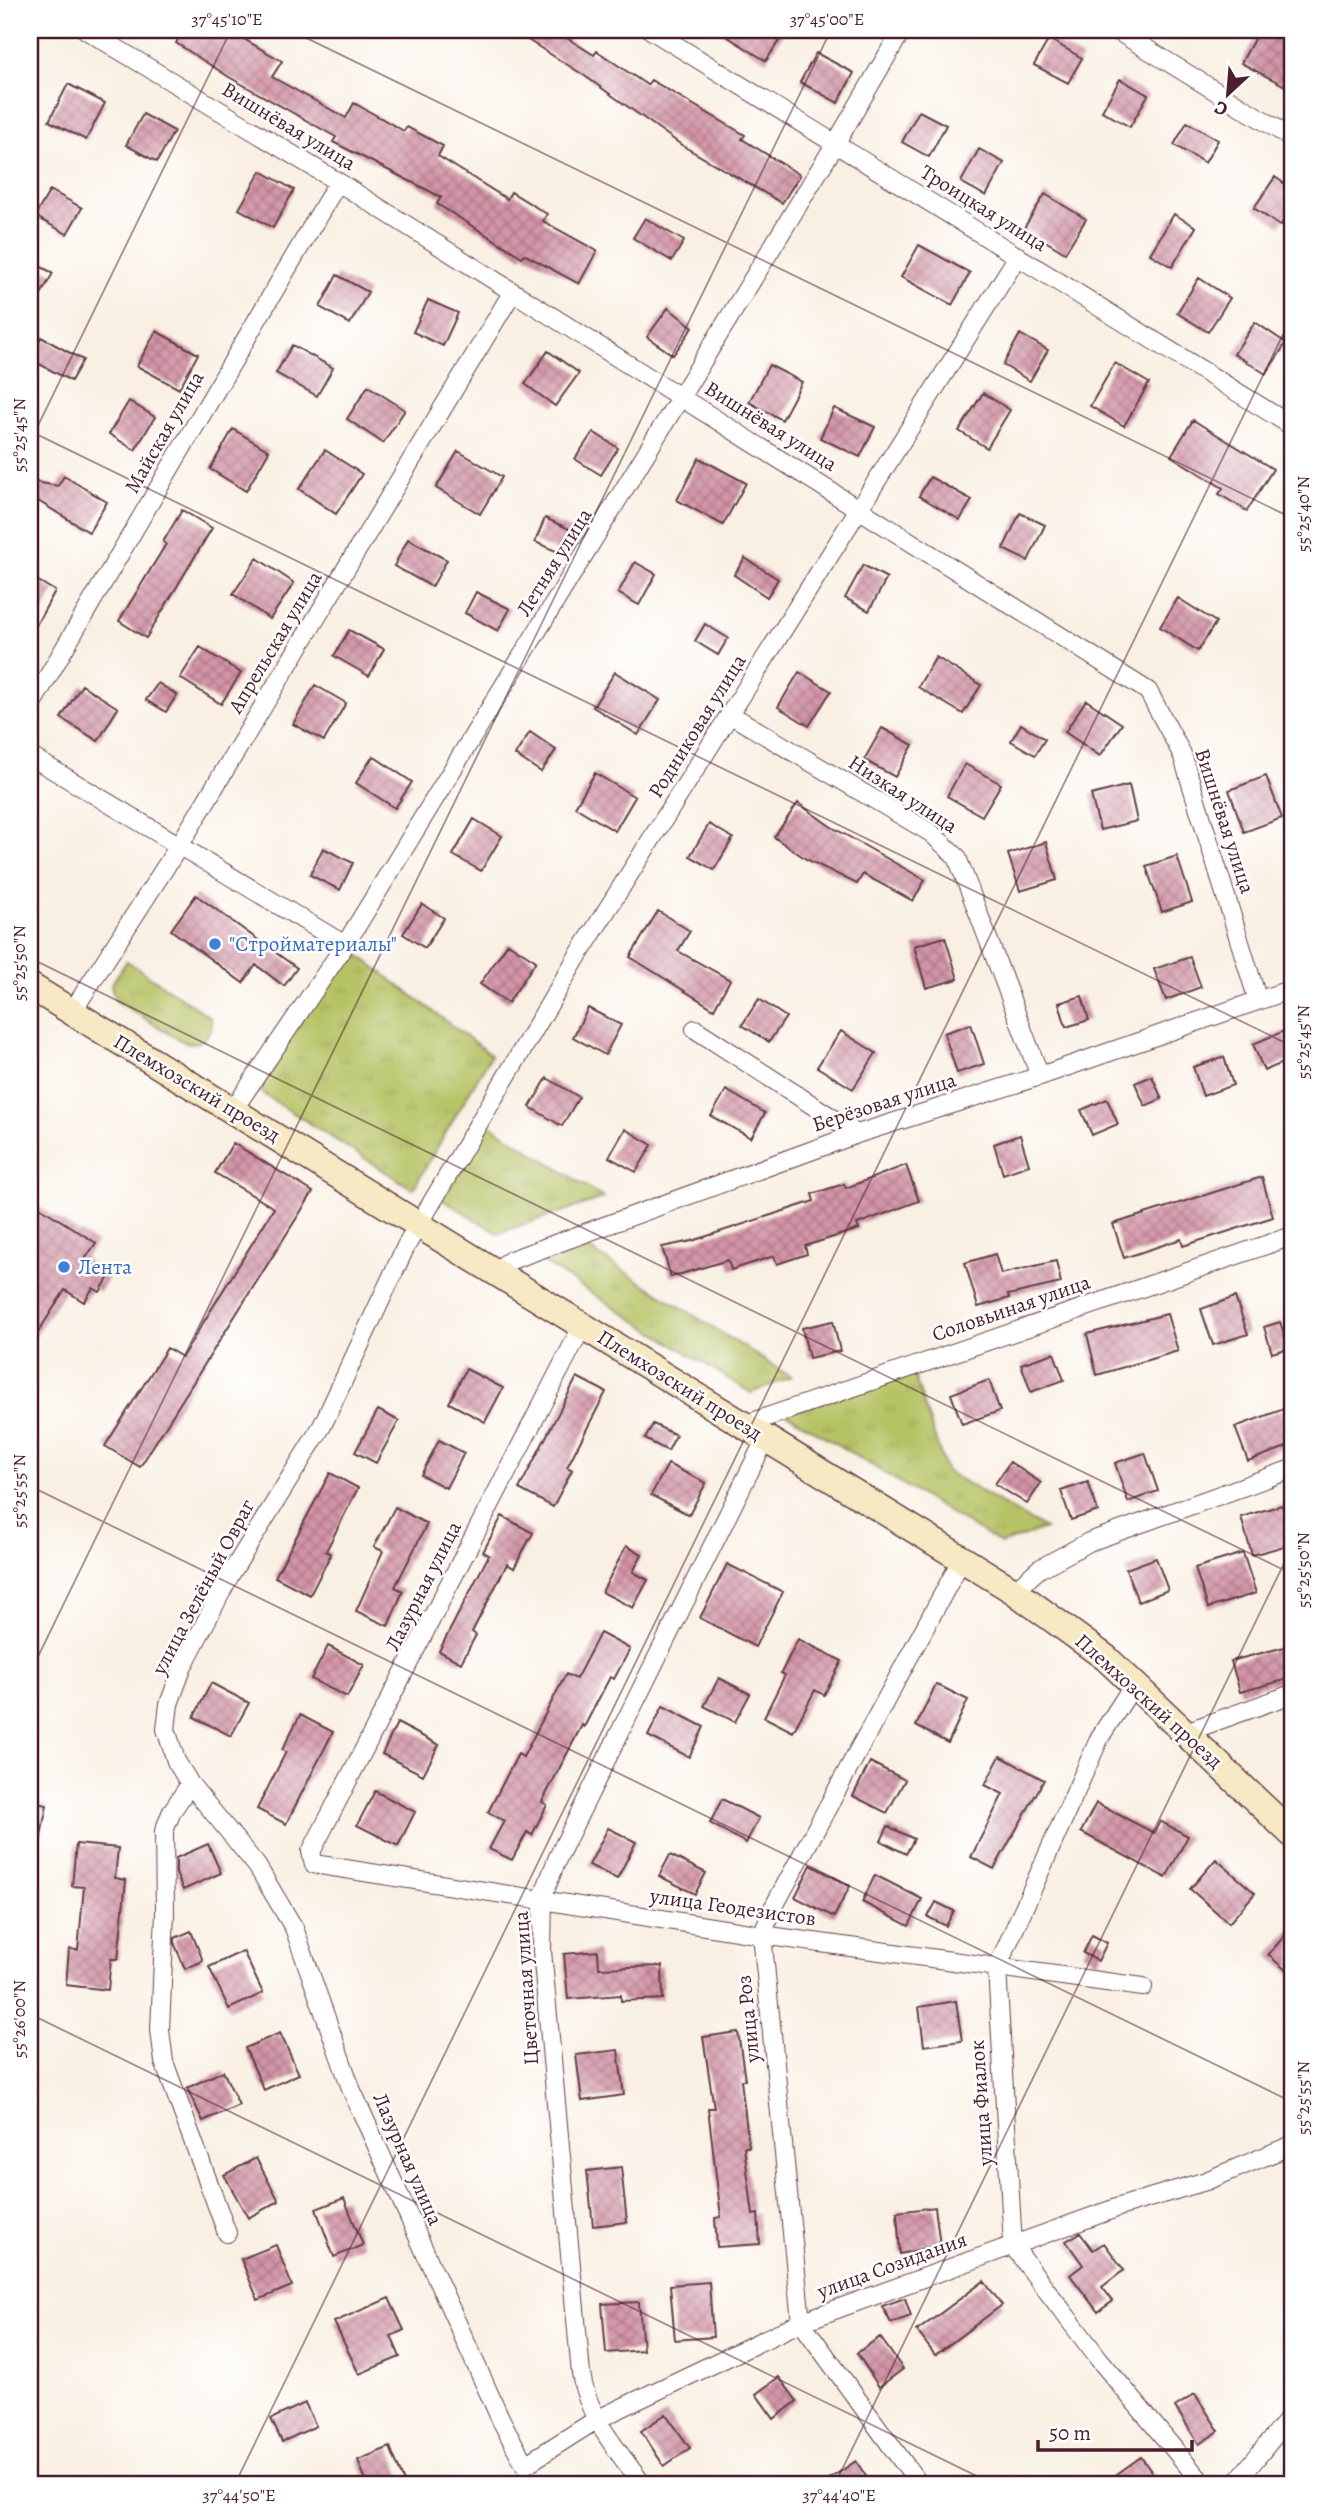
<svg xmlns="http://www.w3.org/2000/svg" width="1322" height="2514" font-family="Alegreya,serif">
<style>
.grass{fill:url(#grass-tufts);stroke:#807148;stroke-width:2}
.building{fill:url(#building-cross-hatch)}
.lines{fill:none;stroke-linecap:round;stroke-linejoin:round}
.minor-casing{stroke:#643e47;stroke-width:20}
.secondary-casing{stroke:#643e47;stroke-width:29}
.minor{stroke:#fff;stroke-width:18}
.secondary{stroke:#f7e9c3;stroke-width:26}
.ticks{fill:none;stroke:#4a1f2b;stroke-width:2;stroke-opacity:0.45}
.shop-dot{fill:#3f7fe0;stroke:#fff;stroke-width:2.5}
.labels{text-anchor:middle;stroke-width:5;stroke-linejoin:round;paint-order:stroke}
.street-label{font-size:21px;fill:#4a1f2b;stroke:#fff}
.shop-label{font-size:21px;fill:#366cbe;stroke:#fff;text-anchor:start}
.neatline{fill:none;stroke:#4a1f2b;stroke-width:2.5}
.ticks-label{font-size:18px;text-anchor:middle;fill:#4a1f2b}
</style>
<defs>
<pattern id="grass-tufts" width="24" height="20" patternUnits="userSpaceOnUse" patternTransform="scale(1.75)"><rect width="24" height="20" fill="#b6c365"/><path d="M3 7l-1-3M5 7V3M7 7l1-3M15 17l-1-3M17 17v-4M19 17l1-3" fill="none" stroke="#9ea758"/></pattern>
<pattern id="building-cross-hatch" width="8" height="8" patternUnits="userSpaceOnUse" patternTransform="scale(1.75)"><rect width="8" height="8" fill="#d395a8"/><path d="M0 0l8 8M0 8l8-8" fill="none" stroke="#ad7989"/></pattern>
</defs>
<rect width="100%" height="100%" fill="#fff"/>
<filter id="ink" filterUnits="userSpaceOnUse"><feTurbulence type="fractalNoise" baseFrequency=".0143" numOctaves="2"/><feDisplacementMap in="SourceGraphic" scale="14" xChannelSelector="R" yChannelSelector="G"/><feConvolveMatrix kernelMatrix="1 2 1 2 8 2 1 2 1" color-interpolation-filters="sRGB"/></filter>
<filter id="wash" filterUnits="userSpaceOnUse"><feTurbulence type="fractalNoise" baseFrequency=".00686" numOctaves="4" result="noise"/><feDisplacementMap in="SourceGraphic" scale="28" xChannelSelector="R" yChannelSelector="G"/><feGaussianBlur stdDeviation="1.57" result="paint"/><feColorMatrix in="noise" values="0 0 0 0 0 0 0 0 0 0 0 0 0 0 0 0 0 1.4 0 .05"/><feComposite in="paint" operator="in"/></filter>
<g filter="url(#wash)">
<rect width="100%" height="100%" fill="#f9f0e3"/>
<path class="grass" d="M348 947 491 1055 413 1189 254 1088Z
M127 961 210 1017 212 1027C205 1042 196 1047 180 1040L115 1000 111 985Z
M481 1119 604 1198 498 1233 435 1195Z
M589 1249 791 1377 751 1393 536 1258Z
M912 1369 946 1471 1045 1529 1001 1544 784 1412Z"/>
<g id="blocks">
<path class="building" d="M184 30H228L282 61 272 77 346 118 354 103 404 131 407 127 443 146 438 156 507 199 511 192 547 214 543 221 597 251 579 284 524 254 522 257 437 204 441 197 333 142 336 137 229 77 176 43Z
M512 30H554L594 55 597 51 647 85 651 80 745 135 742 139 800 175 782 203 683 146 582 74Z
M717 30H786L766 61Z
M1259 30H1270L1292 42V73L1285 86 1241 63Z
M1049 39 1082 58 1068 83 1034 65Z
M816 53 854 73 838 103 800 82Z
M1120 79 1148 95 1130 127 1102 111Z
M68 84 105 103 86 140 49 121Z
M919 111 946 125 929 157 902 142Z
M143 114 174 131 157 162 126 145Z
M1187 122 1218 140 1205 163 1174 145Z
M979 149 1004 163 986 196 961 182Z
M261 171 294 190 273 228 239 209Z
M1275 177 1292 189V208L1280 226 1254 208Z
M50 190 82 208 67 234 35 216Z
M1045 194 1086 219 1065 253 1024 228Z
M1174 214 1196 227 1172 267 1150 254Z
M645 218 684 241 672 261 633 238Z
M919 245 970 273 952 305 901 277Z
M30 261 53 273 30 314Z
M337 275 368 292 350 324 320 307Z
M1199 278 1230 298 1208 332 1177 313Z
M428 300 458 313 443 346 413 332Z
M668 308 693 327 673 355 647 337Z
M1255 322 1286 343 1266 374 1234 354Z
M156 331 198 354 179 389 137 366Z
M1020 334 1048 350 1030 381 1003 365Z
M41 337 83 360 71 381 30 359Z
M292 345 333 368 317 396 276 373Z
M548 351 579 373 555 406 525 384Z
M1115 363 1149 383 1124 426 1090 406Z
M769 365 802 382 782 420 749 402Z
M368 386 405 410 383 443 347 419Z
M983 393 1010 410 987 448 959 431Z
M129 401 155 417 135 450 109 434Z
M834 408 875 427 860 457 820 438Z
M1193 420 1273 469 1247 511 1219 494 1223 488 1171 456Z
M233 429 269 451 246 491 210 469Z
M593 432 618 448 601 475 575 459Z
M325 450 362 474 336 514 299 489Z
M458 451 502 477 480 514 436 488Z
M699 458 746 483 723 525 677 500Z
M64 476 107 502 89 532 30 496V481L58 486Z
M930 477 972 500 960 520 919 496Z
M182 510 212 528 146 638 119 621 166 544 163 542Z
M1020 513 1045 525 1028 561 1003 549Z
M545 518 576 532 565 555 535 542Z
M408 539 447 560 432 587 394 566Z
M257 558 294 583 270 619 233 594Z
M745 558 778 579 767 597 734 575Z
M635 562 656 574 639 605 618 593Z
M863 565 887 578 869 611 845 598Z
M30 576 55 591 30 636Z
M476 592 510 609 498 631 465 613Z
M1178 598 1216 622 1198 651 1160 627Z
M705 624 728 638 718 655 695 641Z
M349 630 384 649 369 676 334 656Z
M200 647 241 673 221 704 180 678Z
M936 657 981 685 963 714 918 687Z
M615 672 660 700 638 735 593 707Z
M799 672 831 691 809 726 778 707Z
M158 683 177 695 166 712 146 700Z
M82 685 118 708 98 741 61 718Z
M315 685 346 703 324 741 293 724Z
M1086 700 1122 724 1100 756 1065 732Z
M1021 724 1045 739 1035 755 1011 741Z
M882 728 913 745 895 777 864 760Z
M530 732 556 750 541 772 515 755Z
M373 756 412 782 395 808 356 783Z
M965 764 1001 784 982 816 947 796Z
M595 773 635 797 615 831 575 807Z
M1266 776 1282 818 1244 832 1229 790Z
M1129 785 1137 821 1100 830 1091 795Z
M798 803 830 826 925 880 913 901 863 874 857 884 806 859 774 837Z
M474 819 502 836 481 871 453 855Z
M709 824 733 838 714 870 690 856Z
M1046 842 1057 880 1020 891 1008 854Z
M323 848 353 863 340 890 310 875Z
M1177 856 1192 902 1162 912 1146 866Z
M196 895 297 968 284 986 256 965 243 983 171 930Z
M422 904 444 918 425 948 403 934Z
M658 911 690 931 678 951 730 980 714 1009 630 957Z
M945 937 958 979 926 988 914 946Z
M508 943 536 961 508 1003 480 984Z
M1190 957 1201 987 1166 1000 1154 969Z
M1082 996 1089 1020 1066 1027 1059 1003Z
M759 999 786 1017 769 1042 742 1025Z
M588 1008 621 1025 605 1055 573 1037Z
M971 1024 984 1064 957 1073 944 1033Z
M841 1031 876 1053 853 1089 817 1067Z
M1284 1031 1292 1059 1264 1071 1253 1044Z
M1224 1057 1233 1085 1203 1096 1193 1067Z
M1152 1076 1162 1099 1145 1106 1135 1083Z
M547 1078 579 1097 562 1126 530 1107Z
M726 1090 765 1113 751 1138 711 1116Z
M1107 1099 1118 1124 1092 1135 1081 1110Z
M625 1129 652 1145 636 1172 609 1157Z
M1020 1135 1029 1165 1003 1174 994 1144Z
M233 1143 313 1192 140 1467 105 1446 167 1348 182 1357 274 1208 215 1173Z
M906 1165 919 1201 857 1224 859 1229 805 1246 807 1254 777 1264 774 1256 731 1270 728 1260 671 1277 662 1247 692 1241 814 1201 812 1194 844 1184 846 1188Z
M1262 1177 1273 1217 1183 1246 1181 1239 1124 1258 1113 1224Z
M30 1201 96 1243 85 1259 110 1275 100 1292 93 1288 84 1302 65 1290 30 1345Z
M995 1254 1001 1274 1056 1261 1061 1283 1008 1295 1009 1298 978 1307 965 1263Z
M1235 1297 1248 1334 1213 1345 1201 1309Z
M1167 1314 1178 1351 1097 1375 1087 1334Z
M833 1321 840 1351 809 1358 802 1328Z
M1280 1322 1289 1348 1272 1353 1264 1327Z
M1054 1353 1064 1380 1031 1392 1021 1364Z
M466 1369 503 1388 485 1422 449 1403Z
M577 1377 606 1392 567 1467 572 1470 553 1507 519 1489Z
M989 1380 1000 1411 962 1424 951 1394Z
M1292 1406V1445L1248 1461 1235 1427Z
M378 1410 399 1421 376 1463 355 1452Z
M653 1424 676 1435 668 1451 645 1439Z
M439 1440 464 1453 446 1488 421 1475Z
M1145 1453 1158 1491 1128 1502 1115 1463Z
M1010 1462 1041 1483 1027 1504 995 1484Z
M668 1464 706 1483 689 1515 651 1495Z
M330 1473 358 1488 326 1551 331 1554 310 1595 275 1577Z
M1088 1482 1098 1511 1071 1520 1061 1491Z
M1282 1505 1292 1544 1252 1555 1241 1517Z
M395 1507 427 1524 395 1587 403 1591 388 1626 356 1611 383 1551 374 1547Z
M502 1516 533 1533 514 1568 507 1564 472 1632 476 1635 461 1663 439 1651 489 1555 483 1552Z
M626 1546 642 1554 633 1572 648 1580 633 1608 602 1592Z
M1243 1553 1256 1593 1208 1608 1195 1568Z
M1156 1558 1168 1590 1138 1602 1126 1569Z
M727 1564 783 1592 755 1647 700 1618Z
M600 1633 630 1649 614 1679 610 1677 584 1727 582 1725 542 1802 547 1805 532 1835 527 1832 512 1860 489 1849 504 1821 488 1812 518 1754 523 1757 566 1674 576 1679Z
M798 1639 842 1661 824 1695 815 1690 793 1732 764 1717 785 1675 781 1673Z
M1292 1645V1678L1240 1692 1231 1661Z
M328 1646 364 1665 347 1697 311 1679Z
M719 1678 750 1694 735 1722 704 1706Z
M211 1683 249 1703 231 1736 194 1717Z
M936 1684 968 1700 948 1743 916 1726Z
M663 1706 704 1727 689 1757 648 1736Z
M300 1715 333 1732 286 1824 257 1809 286 1752 282 1750Z
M397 1723 439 1745 423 1775 382 1754Z
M1000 1756 1044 1780 994 1869 971 1857 1003 1794 985 1785Z
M870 1762 905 1780 887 1813 853 1796Z
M375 1791 415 1812 398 1846 357 1825Z
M722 1799 759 1818 746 1843 710 1823Z
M30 1802 47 1805 38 1851 30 1850Z
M1096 1803 1154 1833 1160 1821 1188 1836 1166 1878 1081 1832Z
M888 1826 914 1839 906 1854 881 1841Z
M608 1828 636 1842 617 1879 589 1865Z
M76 1844 118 1848 115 1878 126 1880 118 1959H111L108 1990 66 1985 69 1949 78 1950 84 1887 72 1886Z
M208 1844 221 1873 183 1890 176 1873V1858Z
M670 1855 706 1873 695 1894 659 1876Z
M1216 1859 1255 1893 1229 1923 1190 1889Z
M811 1865 850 1886 834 1917 795 1897Z
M875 1875 922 1899 909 1926 862 1902Z
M936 1902 954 1911 946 1926 928 1917Z
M1292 1927V1975L1268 1955Z
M191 1931 203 1961 185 1969 175 1945V1938Z
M1092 1935 1107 1943 1098 1961 1083 1953Z
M243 1951 263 1993 229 2009 209 1967Z
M598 1951 599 1968 662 1966 663 1999 621 2001V1995L568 1999 564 1954Z
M956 2001 962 2041 924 2046 919 2007Z
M738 2032 745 2080H741L749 2147H744L753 2215 758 2214 760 2244 717 2247 715 2218 721 2217 708 2108H714L703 2037Z
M280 2033 299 2074 264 2090 245 2048Z
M618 2050 624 2095 582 2101 576 2055Z
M223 2071 239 2105 203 2121 187 2088Z
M256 2158 279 2201 248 2218 224 2175Z
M621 2167 627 2222 593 2226 587 2171Z
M344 2198 363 2245 334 2257 316 2209Z
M935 2207 940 2245 900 2254 897 2212Z
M1080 2233 1093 2250 1104 2243 1124 2270 1102 2287 1113 2301 1098 2312 1070 2275 1083 2265 1066 2241Z
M276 2245 292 2286 258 2300 241 2259Z
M984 2281 1002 2305 935 2355 917 2331Z
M709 2282 713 2337 675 2340 670 2285Z
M389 2298 404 2330 391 2336 400 2357 359 2374 334 2322Z
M905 2298 911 2316 891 2323 882 2306Z
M639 2302 643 2350 606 2353 602 2304Z
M880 2337 903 2369 879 2387 857 2353Z
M779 2377 797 2401 774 2419 756 2394Z
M1195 2394 1219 2431 1199 2444 1175 2407Z
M305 2403 316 2426 282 2442 271 2419Z
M666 2414 690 2448 664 2466 641 2431Z
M390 2447 405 2484H367L358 2460Z
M1141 2457 1160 2484H1103Z
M856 2461 871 2484H822Z"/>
</g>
</g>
<g filter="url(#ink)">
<use href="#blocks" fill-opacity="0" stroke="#643e47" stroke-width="2"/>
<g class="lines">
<g class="minor-casing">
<path id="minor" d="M86 30 338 182 1148 691 1182 754 1258 1001
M651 30 1292 426
M1116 30 1292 138
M1018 256 576 959 406 1246 322 1426 230 1575 183 1666 169 1704 166 1729 176 1761 190 1784 257 1866 294 1928 352 2091 501 2420 525 2465 596 2420 801 2322 1119 2207 1206 2181 1292 2145
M30 707 338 182
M731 715 931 833 957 857 1040 1076
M30 756 345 945
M72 1012 179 846 512 293
M695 1029 857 1134
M233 1110 345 945 836 143 902 30
M495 1271 511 1260 857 1134 1040 1076 1292 989
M583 1325 311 1852 314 1864 762 1935 1143 1987
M744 1425 1292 1236
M1014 1591 1039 1569 1089 1542 1292 1469
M1134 1684 1100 1737 997 1968 1013 2246 1099 2359 1203 2484
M1186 1732 1292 1694
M190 1784 172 1811 164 1831 165 1913 160 2030 164 2062 227 2233
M642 2484C617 2449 588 2418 581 2374L542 1951 543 1896 558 1857 766 1438
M919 2484 801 2322 762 1935 772 1910 962 1559
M1235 2484 1292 2414"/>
</g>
<g class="secondary-casing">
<path id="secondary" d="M30 986 1014 1591 1106 1658 1292 1834"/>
</g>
<use href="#minor" class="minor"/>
<use href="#secondary" class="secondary"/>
</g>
</g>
<path class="ticks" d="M290 30 1292 518M30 431 1292 1046M30 442 231 30M30 958 1292 1574M30 1486 1292 2102M30 1673 831 30M30 2014 993 2484M235 2484 1292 316M835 2484 1292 1547"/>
<g class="shop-dot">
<circle cx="215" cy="944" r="7"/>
<circle cx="64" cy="1267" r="7"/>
</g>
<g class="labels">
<g class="street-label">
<text transform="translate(289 126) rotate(31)" y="7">Вишнёвая улица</text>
<text transform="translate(984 208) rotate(32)" y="7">Троицкая улица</text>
<text transform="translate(771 426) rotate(32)" y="7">Вишнёвая улица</text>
<text transform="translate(164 432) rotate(-60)" y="7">Майская улица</text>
<text transform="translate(554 562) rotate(-58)" y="7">Летняя улица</text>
<text transform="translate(275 642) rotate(-59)" y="7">Апрельская улица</text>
<text transform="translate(697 726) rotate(-58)" y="7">Родниковая улица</text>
<text transform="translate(903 794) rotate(33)" y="7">Низкая улица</text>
<text transform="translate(1225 821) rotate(72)" y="7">Вишнёвая улица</text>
<text transform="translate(197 1088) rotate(31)" y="7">Племхозский проезд</text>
<text transform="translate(884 1102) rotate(-18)" y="7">Берёзовая улица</text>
<text transform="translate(1011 1308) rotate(-19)" y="7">Соловьиная улица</text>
<text transform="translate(680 1385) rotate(32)" y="7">Племхозский проезд</text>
<text transform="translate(423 1586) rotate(-63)" y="7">Лазурная улица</text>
<text transform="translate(203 1587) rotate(-62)" y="7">улица Зелёный Овраг</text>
<text transform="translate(1149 1701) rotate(42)" y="7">Племхозский проезд</text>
<text transform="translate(733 1907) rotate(8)" y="7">улица Геодезистов</text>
<text transform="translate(526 1988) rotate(-94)" y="7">Цветочная улица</text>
<text transform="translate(748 2019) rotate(-96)" y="7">улица Роз</text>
<text transform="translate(981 2103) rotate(-94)" y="7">улица Фиалок</text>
<text transform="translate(408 2159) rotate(66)" y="7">Лазурная улица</text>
<text transform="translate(892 2265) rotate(-20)" y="7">улица Созидания</text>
</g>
<g class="shop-label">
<text x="229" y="951">"Стройматериалы"</text>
<text x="78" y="1274">Лента</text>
</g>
</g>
<rect width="1322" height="2514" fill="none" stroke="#fff" stroke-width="77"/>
<g transform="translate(1228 94) rotate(206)" stroke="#ffffff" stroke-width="5" paint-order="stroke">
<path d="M0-5L12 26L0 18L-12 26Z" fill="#4a1f2b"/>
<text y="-10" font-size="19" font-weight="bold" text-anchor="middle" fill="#4a1f2b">С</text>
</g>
<path d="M1038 2440v10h154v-10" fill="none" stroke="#4a1f2b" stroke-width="3.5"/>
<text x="1049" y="2440" font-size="21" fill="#4a1f2b" stroke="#ffffff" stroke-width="5" paint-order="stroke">50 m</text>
<rect x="38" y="38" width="1246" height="2438" class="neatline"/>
<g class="ticks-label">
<text x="227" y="25">37°45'10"E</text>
<text x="827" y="25">37°45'00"E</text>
<text transform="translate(19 435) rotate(-90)" y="6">55°25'45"N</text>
<text transform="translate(1303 514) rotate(-90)" y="6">55°25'40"N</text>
<text transform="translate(19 963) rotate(-90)" y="6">55°25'50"N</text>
<text transform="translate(1303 1042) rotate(-90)" y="6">55°25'45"N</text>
<text transform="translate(19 1491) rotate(-90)" y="6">55°25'55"N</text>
<text transform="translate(1303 1570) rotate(-90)" y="6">55°25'50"N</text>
<text transform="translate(19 2019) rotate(-90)" y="6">55°26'00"N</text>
<text transform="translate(1303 2098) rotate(-90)" y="6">55°25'55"N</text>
<text x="239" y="2501">37°44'50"E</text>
<text x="839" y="2501">37°44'40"E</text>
</g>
</svg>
